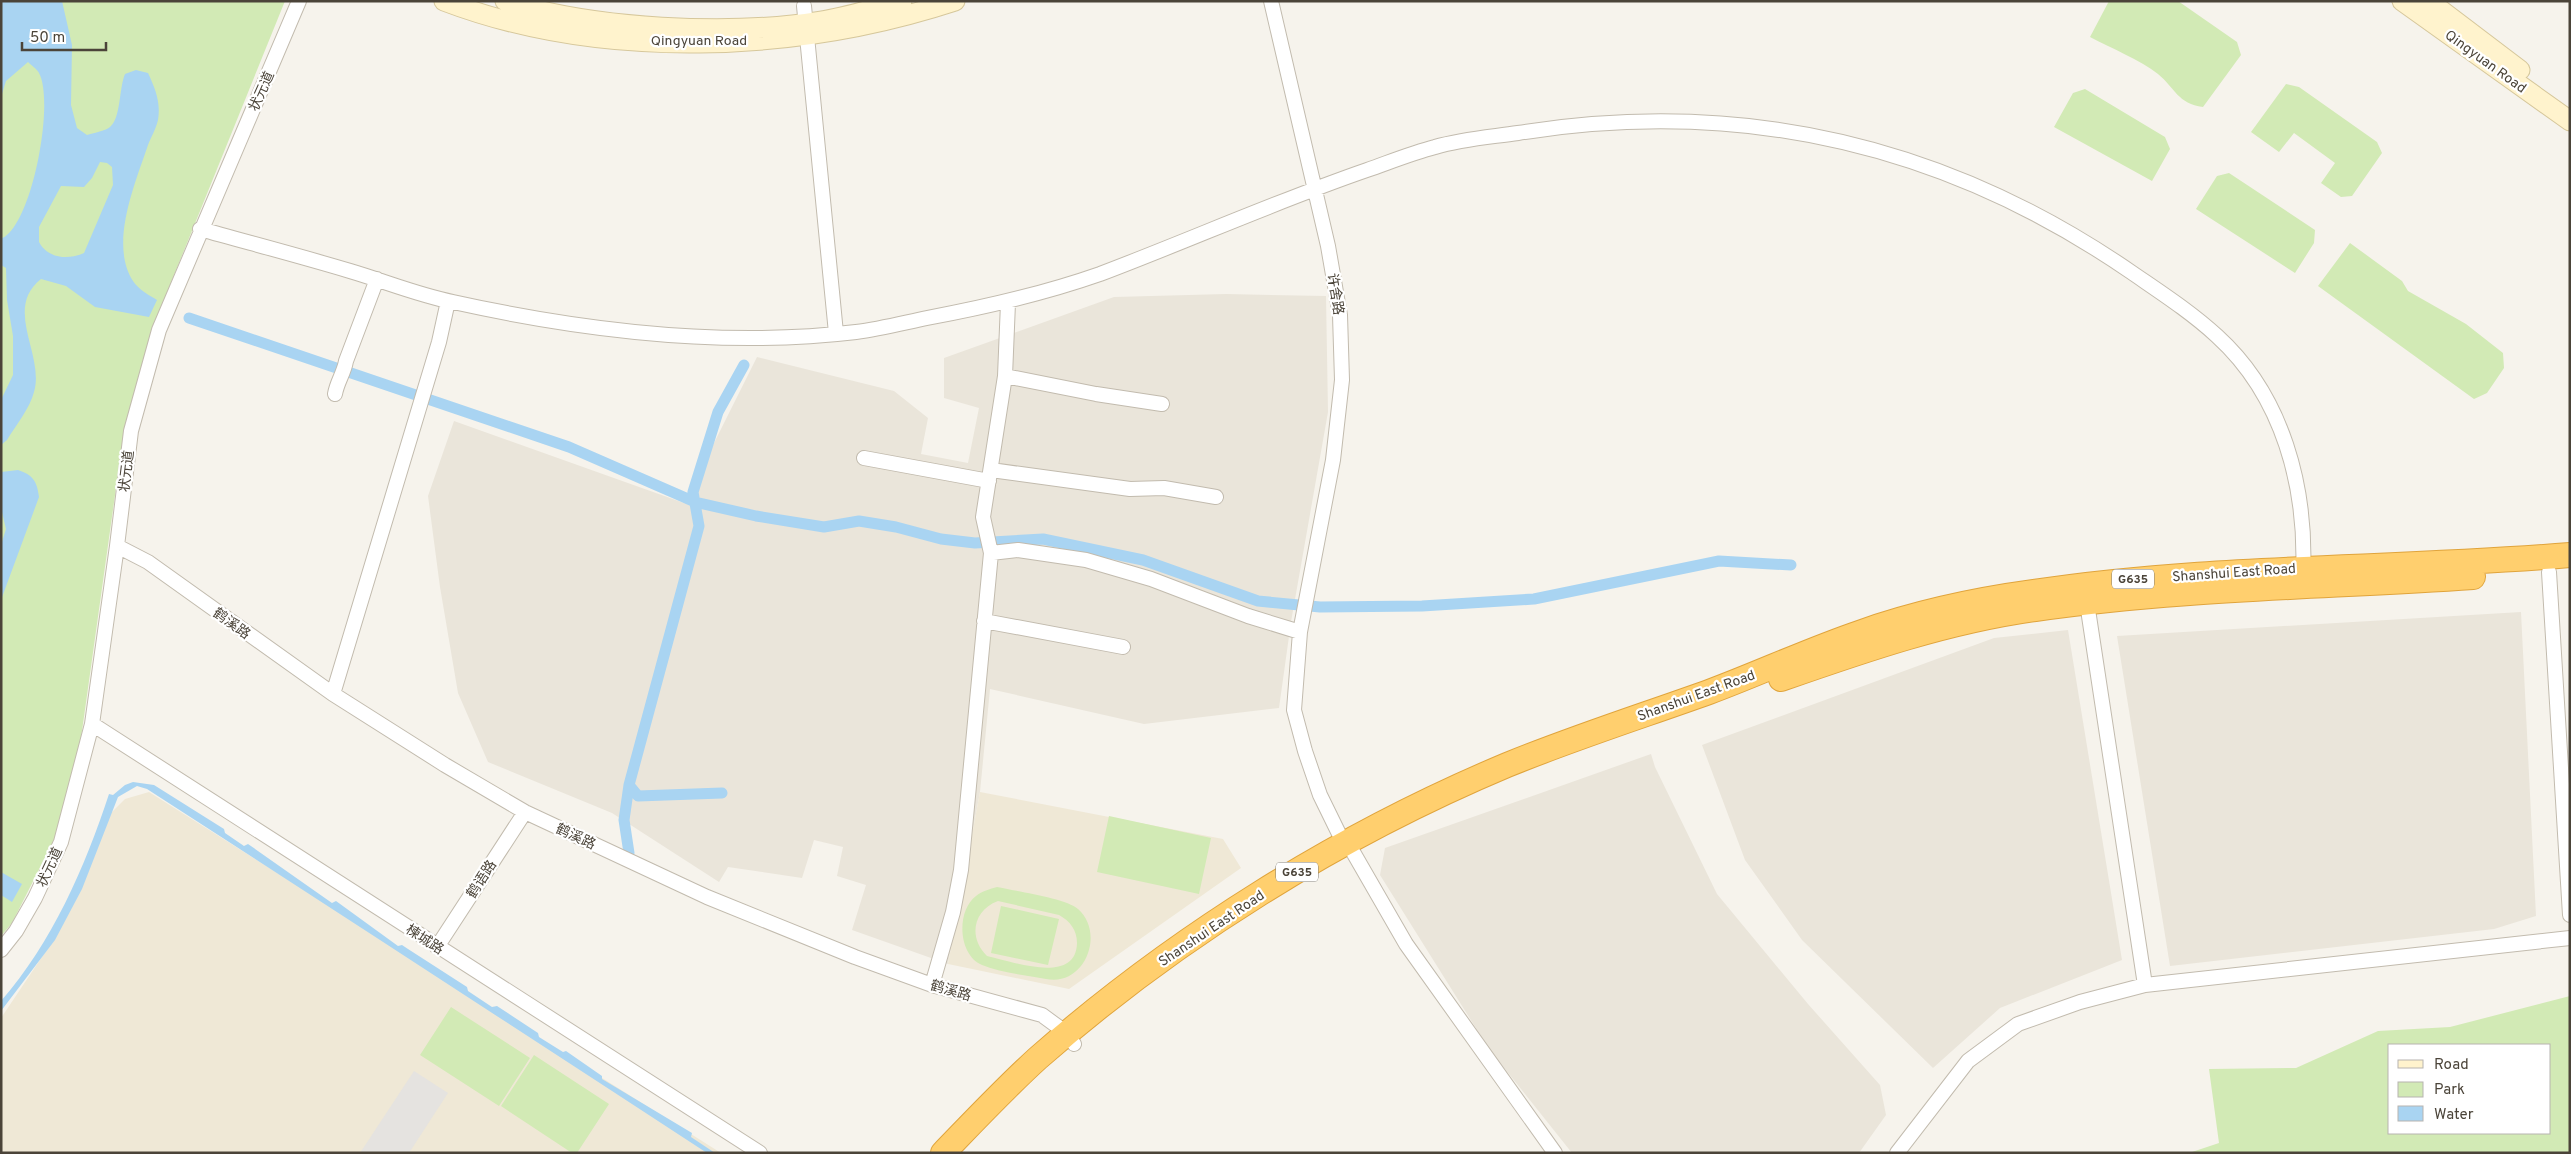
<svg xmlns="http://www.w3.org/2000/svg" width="2571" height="1154" font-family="Overpass,'Noto Sans SC',sans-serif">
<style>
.residential{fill:#eae5da}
.education{fill:#efe8d6}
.green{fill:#d2eab5;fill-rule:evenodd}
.parking{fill:#e5e3e0}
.water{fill:#a9d4f2;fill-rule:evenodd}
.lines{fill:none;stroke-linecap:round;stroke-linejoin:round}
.canal{stroke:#a9d4f2;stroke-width:11}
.street-casing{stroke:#c2bbae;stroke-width:16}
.secondary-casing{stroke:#d6c79b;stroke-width:21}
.highway-casing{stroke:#e0a43c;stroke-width:26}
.street{stroke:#fff;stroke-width:14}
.secondary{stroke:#fff3cd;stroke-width:19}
.highway{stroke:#ffcf6e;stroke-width:24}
.labels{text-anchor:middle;stroke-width:4.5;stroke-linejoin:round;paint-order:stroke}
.shield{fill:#fff;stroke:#817c74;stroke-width:1}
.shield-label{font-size:12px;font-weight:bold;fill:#4b4439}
.street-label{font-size:14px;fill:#4b4439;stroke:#fff}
</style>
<rect width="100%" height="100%" fill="#f6f3ec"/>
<path class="residential" d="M1226 294 1326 296 1328 412 1291 622 1279 708 1144 724 990 689 980 792 948 964 852 930 866 885 837 876 843 847 814 840 802 878 728 867 719 882 612 813 488 762 458 693 440 587 428 496 454 421 684 503 757 357 894 391 928 418 921 454 968 463 979 408 944 398V358L1114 297Z
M2521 612 2536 916 2494 929 2170 966 2117 636Z
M2068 630 2122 960 2000 1008 1933 1068 1802 940 1745 860 1702 745 1994 638Z
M1651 754 1655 767 1717 894 1808 1004 1880 1085 1886 1115 1859 1153H1572L1489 1049 1380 875 1385 848Z"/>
<path class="education" d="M149 792 721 1153H1V1018L50 945 107 817 125 799Z
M980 792 1223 839 1241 868 1069 989 948 964Z"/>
<path class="green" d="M1 1H285L166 295 124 431 81 738 64 820 12 923 1 936Z
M2109 1H2178L2237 42 2241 55 2203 107C2178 104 2175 88 2158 74 2140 60 2111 48 2090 37Z
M2286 84 2299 87 2377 142 2382 153 2352 196 2341 197 2321 183 2335 163 2294 133 2279 152 2251 132Z
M2085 89 2165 137 2170 149 2152 181 2054 127 2073 93Z
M2229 173 2315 230 2314 243 2295 273 2196 209 2217 176Z
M2350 243 2402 281 2408 291 2466 324 2503 353 2504 368 2487 393 2474 399 2318 286Z
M1109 816 1211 838 1199 894 1097 872Z
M997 887C1015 891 1066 898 1078 909 1106 934 1084 987 1046 979 1026 975 1001 973 982 965 958 955 956 911 976 896 982 891 990 889 997 887ZM998 901 1059 915C1070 921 1077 930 1077 943 1076 986 1011 961 987 956 968 938 973 910 998 901Z
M1001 906 1059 919 1048 965 991 953Z
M2570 996V1153H2189L2219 1143 2209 1069 2296 1068 2378 1031 2450 1027ZM2390 1045H2550V1133H2390Z
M451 1007 530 1058 499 1106 420 1055Z
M534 1055 609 1104 577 1153H572L501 1106Z"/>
<path class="parking" d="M414 1071 448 1093 409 1153H360Z"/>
<path class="water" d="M1 1H62L72 45 71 105 77 128 87 135C93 133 105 131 110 127 121 118 119 88 125 74L136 70 148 73C155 88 161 102 158 120 156 129 151 137 148 145 135 184 109 244 133 281 139 290 149 295 157 300L149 317 95 307 66 286 41 279C3 309 45 355 34 392 30 408 16 425 7 440L1 445V400L13 375V336L7 300 6 268 1 265V239C32 227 55 102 39 73 37 69 31 65 28 62L6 81 1 97ZM100 162 107 163 112 167 113 185 84 253C69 260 48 259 39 242V227L61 186 84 187 92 178Z
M18 470C33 475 37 481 39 497L1 600V545L6 529 1 508V472Z
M133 782 154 785 224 829 225 833 244 846 248 844 332 903 336 901 398 946 402 945 408 949 467 987 468 991 492 1007 497 1006 538 1033 539 1037 563 1052 566 1051 602 1076V1079L692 1133 691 1137 715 1153H707C520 1031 334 910 147 789L137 786 118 797 82 889 55 940 1 1011V1001C52 943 85 867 109 794L113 795 125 785Z
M1 872 22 884 12 902 1 895Z"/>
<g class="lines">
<path class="canal" d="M189 318 569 447 695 502 756 516 824 527 859 521 896 527 941 539 975 543 1043 539 1143 560 1258 601 1320 607 1422 606 1534 599 1719 561 1791 565
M629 785 624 820 629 853
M722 793 638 796 629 785 699 526 693 492 718 412 744 365"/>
<g class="street-casing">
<path id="street" d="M1271 1 1328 246 1340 315 1342 380 1333 460 1300 632 1294 710 1305 751 1320 795 1344 844 1353 852 1406 944 1555 1153
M804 6 836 333
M200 229C250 243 300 256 350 271 384 281 418 295 453 302 584 331 722 348 856 332 880 329 903 323 927 318 986 307 1043 294 1100 274 1190 240 1277 201 1367 170 1390 162 1412 153 1435 147 1462 139 1491 137 1518 133 1741 97 1945 144 2131 272 2160 292 2191 312 2217 336 2283 396 2307 487 2303 575
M1005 376 1096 394 1162 404
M335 394C337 382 344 373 346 361L377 279
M864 458 989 481
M991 470 1130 489 1164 488 1216 497
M117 546 148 562 333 694 445 765 525 812 707 897 855 957 932 985 1042 1015 1068 1034 1074 1044
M991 553 1018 550 1086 560 1151 579 1248 616 1300 632
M2549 572 2570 915
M2087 603 2145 985
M984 621 1123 647
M333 694 439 342 448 301
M92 724 760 1153
M437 947 525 812
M1 950 16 931 35 898 61 842 92 724 117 546 131 431 159 330 299 1
M932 985 953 912 961 870 991 553 983 517 1005 376 1008 303
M1897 1153 1968 1061 2018 1024 2080 1002 2145 985 2570 938"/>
</g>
<g class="secondary-casing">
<path id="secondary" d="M444 1C602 61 796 53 955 1
M505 1C593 29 730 36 821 21 848 17 875 8 902 1
M2402 1 2570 121
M2429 1 2520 70"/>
</g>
<g class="highway-casing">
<path id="highway" d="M1781 679C1864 650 1948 621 2035 609 2181 588 2327 587 2473 577
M943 1153C974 1121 1005 1088 1038 1058 1176 937 1338 836 1507 765 1573 738 1642 716 1709 692 1760 673 1809 650 1859 633 1915 613 1975 600 2034 592 2211 565 2391 570 2570 555"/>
</g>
<use href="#street" class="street"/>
<use href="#secondary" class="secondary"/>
<use href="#highway" class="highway"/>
</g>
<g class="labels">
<g class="shield">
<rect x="2112" y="569.5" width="42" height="19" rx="4"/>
<rect x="1276" y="862.5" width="42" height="19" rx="4"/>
</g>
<g class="shield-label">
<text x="2133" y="583">G635</text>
<text x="1297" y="876">G635</text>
</g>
<g class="street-label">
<text x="699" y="45">Qingyuan Road</text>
<text transform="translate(2486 61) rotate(36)" y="5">Qingyuan Road</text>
<text transform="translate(261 91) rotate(-66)" y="5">状元道</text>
<text transform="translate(1336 294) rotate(81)" y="5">许舍路</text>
<text transform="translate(126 471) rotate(-83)" y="5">状元道</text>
<text transform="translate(2234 572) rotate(-4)" y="5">Shanshui East Road</text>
<text transform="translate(232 623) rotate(36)" y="5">鹤溪路</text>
<text transform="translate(1696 695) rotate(-20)" y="5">Shanshui East Road</text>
<text transform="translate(576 836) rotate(25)" y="5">鹤溪路</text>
<text transform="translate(49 867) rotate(-65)" y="5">状元道</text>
<text transform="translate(481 879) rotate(-57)" y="5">鹤语路</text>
<text transform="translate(1211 928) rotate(-34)" y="5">Shanshui East Road</text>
<text transform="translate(425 939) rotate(33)" y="5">楝城路</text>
<text transform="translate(951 990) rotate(16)" y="5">鹤溪路</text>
</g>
</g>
<rect width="2571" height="1154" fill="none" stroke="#4b4439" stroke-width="5"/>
<rect x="2388" y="1044" width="162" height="90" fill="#ffffff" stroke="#b7b4b0"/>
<rect x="2398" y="1060" width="25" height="8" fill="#fff3cd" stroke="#b7b4b0"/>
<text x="2434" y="1069" font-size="15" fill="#4b4439">Road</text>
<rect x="2398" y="1082" width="25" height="15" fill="#d2eab5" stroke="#b7b4b0"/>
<text x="2434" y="1094" font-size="15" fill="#4b4439">Park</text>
<rect x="2398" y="1106" width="25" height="15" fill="#a9d4f2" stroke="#b7b4b0"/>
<text x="2434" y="1119" font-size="15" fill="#4b4439">Water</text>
<path d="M22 42v8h84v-8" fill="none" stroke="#4b4439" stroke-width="2.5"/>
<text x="30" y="42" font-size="15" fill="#4b4439" stroke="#ffffff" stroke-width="4" paint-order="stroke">50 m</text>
</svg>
